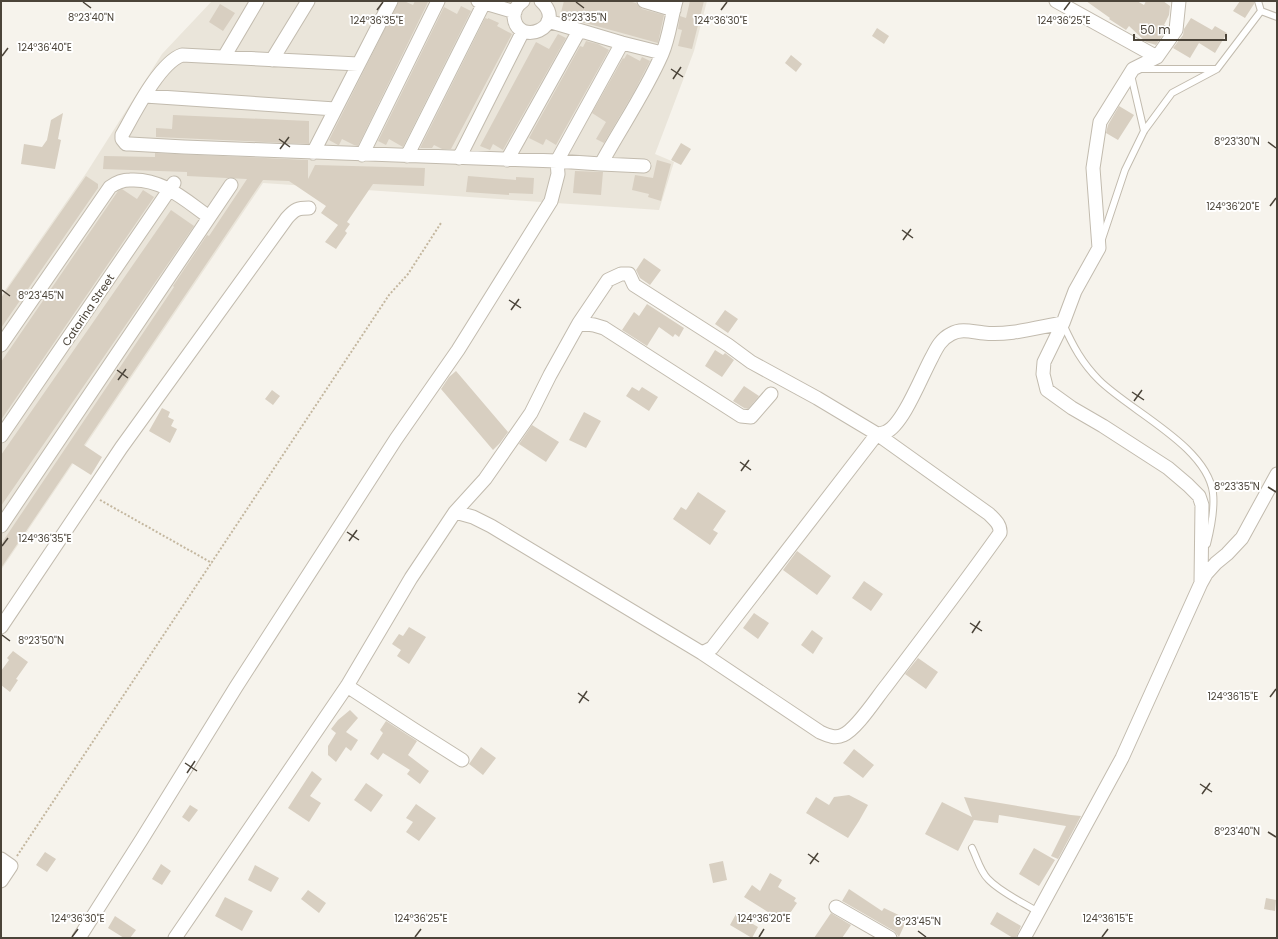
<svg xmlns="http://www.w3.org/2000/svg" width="1278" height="939" font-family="Poppins,sans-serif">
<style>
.residential{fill:#eae5da}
.building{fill:#d8cfc1}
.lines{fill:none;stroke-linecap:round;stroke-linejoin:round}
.service-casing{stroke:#c2bbae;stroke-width:8}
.minor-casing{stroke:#c2bbae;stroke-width:15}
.path{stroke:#c4b79f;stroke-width:2;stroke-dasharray:2 2;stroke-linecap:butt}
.service{stroke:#fff;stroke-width:6}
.minor{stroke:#fff;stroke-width:13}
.ticks{fill:none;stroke:#4b4439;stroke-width:1.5}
.labels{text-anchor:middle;stroke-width:4;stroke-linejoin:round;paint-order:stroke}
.street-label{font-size:11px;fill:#4b4439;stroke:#fff}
.ticks-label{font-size:10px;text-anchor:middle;fill:#4b4439;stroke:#fff;stroke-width:4;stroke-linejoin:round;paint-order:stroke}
</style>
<rect width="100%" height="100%" fill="#f6f3ec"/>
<path class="residential" d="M212 1H707L694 51 655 154 674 162 659 210 263 183 1 570V296L87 172 162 54Z"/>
<path class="building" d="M399 1H404L413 5 415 1H426L428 2 358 146 354 145 342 139 339 145H338L329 140Z
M564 1H628L636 3 642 9 664 15 658 43 560 16Z
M690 1H704L692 49 678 46 682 30 678 29 680 16 686 18Z
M1086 1H1137L1144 5 1146 1H1163L1170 6 1169 15 1164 25 1168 27 1156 45 1146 42 1129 26 1126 30 1109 19 1110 18Z
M1240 1H1254V4L1245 18 1233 11Z
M220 4 235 13 223 31 209 22Z
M461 6 471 11 403 147 389 139 386 145 378 141 444 7 457 14Z
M485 18 488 19V18L499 23 497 26 512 34 451 149H442L434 145 432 148H420Z
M1191 18 1212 30 1215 26 1227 33 1215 53 1199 43 1190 58 1173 48 1183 35 1184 29Z
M877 28 889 36 884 44 872 36Z
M558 34 566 38 503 150 493 144 490 150 480 146 536 42 549 49Z
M586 41 598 44 609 50 556 145 546 139 543 145 529 138 580 46 583 47Z
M627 54 640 61 642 57 650 61 634 92 604 143 596 139 606 122 592 113 623 58 624 59Z
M791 55 802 64 796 72 785 63Z
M1119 106 1134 115 1118 140 1106 133 1108 125Z
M63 113 58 139 61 140 55 169 21 164 24 144 42 147 47 140 51 120Z
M173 115 309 121V144L156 137V128L172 129Z
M681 143 691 149 681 165 671 160Z
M155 153 308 160V179L315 165 425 168 424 186 373 184 347 222 350 224 345 231 347 233 336 249 325 242 338 225 321 213 326 206 289 181 263 180 84 445 102 457 91 475 72 463 1 568V544L174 287 173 286 207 235 209 236 247 179 187 176V172L103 169 104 156 155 157Z
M657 160 671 164 661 201 648 197 649 194 632 190 635 175 653 178Z
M575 171 603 172 601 195 573 193Z
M86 176 98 184V188L1 328V298Z
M468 176 516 180V177L534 178 533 194 509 193V195L466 192Z
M122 189 137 199 143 190 154 197 1 420V362L118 191Z
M171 210 194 226 1 506V455Z
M644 258 661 270 650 285 640 278 636 270Z
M647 304 684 328 679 337 675 334 673 337 659 327 647 346 622 330 634 312 639 316Z
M725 310 738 319 728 333 715 324Z
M715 350 723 355 725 353 734 360 722 377 705 366Z
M456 371 508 432 500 443 493 450 441 389 449 377Z
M744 386 759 396 748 409 744 408 733 401Z
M632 387 639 391 642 387 658 397 649 411 626 396Z
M272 390 280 396 273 405 265 399Z
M162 408 170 412 168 417 174 420 171 426 177 429 170 443 149 431Z
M584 412 601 421 586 448 569 440Z
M532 425 559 442 546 462 519 444Z
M698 492 726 511 713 530 718 533 710 545 673 519 681 507 686 510Z
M797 551 831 576 817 595 783 570Z
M864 581 883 594 871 611 852 598Z
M754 613 769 623 758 639 743 628Z
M409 627 426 637 409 664 397 656 401 650 392 644 399 634 403 636Z
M812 630 823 638 813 654 801 645Z
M13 651 28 662 16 679 18 680 10 692 1 685V671L9 660 7 658Z
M918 658 938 672 926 689 905 674Z
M350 710 358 718 346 732 358 740 351 751 346 747 336 762 328 755V746L336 733 331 729 338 720Z
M386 721 417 741 408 755 429 771 420 784 407 774 410 770 383 753 378 760 370 754 383 733 380 730Z
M481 747 496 758 483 775 469 764Z
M854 749 874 765 863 778 843 763Z
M312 771 322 779 310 796 321 803 309 822 288 808Z
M366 783 383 795 371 812 354 800Z
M849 795 868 805 859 821 848 838 806 813 816 797 829 805 834 797Z
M964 797 1071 815 1081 816 1058 859 1051 856 1066 826 999 815 998 823 974 820 958 851 925 834 942 802 972 817Z
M416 804 436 818 419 841 406 832 413 822 406 818Z
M190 805 198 810 189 822 182 817Z
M1034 848 1055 860 1039 886 1019 874Z
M45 852 56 859 47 872 36 865Z
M723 861 727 880 713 883 709 864Z
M161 864 171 871 162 885 152 879Z
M255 865 279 878 271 892 248 880Z
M770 873 782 880 778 887 796 898 794 901 797 903 784 922 744 897 752 885 760 891Z
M849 889 882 911 884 908 907 919 899 937 894 931 842 901Z
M308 890 326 903 319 913 301 899Z
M225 897 253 911 242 931 215 916Z
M1266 898 1276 900 1275 911 1264 909Z
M997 912 1021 926 1016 938H1013L990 924Z
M831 913 851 925 842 938H814Z
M736 914 758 927 752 938 730 925Z
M115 916 136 930 130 938H124L108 928Z"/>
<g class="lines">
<g class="service-casing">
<path id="service" d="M1258 1 1261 11
M1141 69H1216
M1131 75 1144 131
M1102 239 1125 170 1144 131 1172 93 1217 69 1261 11 1277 17
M1063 324C1073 346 1082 363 1099 380 1130 411 1207 446 1213 493 1215 510 1211 528 1207 544
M972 848C977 858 980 871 988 879 1000 892 1022 902 1038 912"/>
</g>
<g class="minor-casing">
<path id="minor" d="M478 1 515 12
M523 1C517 5 514 10 514 17 517 48 569 27 541 1
M644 1 674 10
M1056 1 1157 57
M1179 1 1176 30 1157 57 1133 69 1100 122 1093 168 1099 248 1075 291 1063 323 1044 362 1043 374 1047 390 1072 408 1103 426 1168 468 1188 485 1199 496 1202 505 1201 583
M548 21 622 43 662 53
M622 43 557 161 601 164C621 127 645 93 662 54 669 38 671 18 676 1
M224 57 257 1
M272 60 308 1
M145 96 335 109
M313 153 391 1
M362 155 438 1
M407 156 484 3
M459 158 523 31
M507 160 579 31
M601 164 644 166
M579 323 608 280 621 274H629L634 285 728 345 751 362 817 398 877 434 989 514C995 520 1001 525 1000 533 963 585 925 635 887 685 877 697 857 729 843 735 835 739 827 735 820 732L702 653
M1 345 110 187C117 182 122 180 130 180 162 178 185 200 209 217
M1 436 174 183
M455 512 485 479 531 413 550 375 579 323 594 325 604 328 741 416 751 417 771 394
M1 526 231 185
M1 627 121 448 287 218C295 209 298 208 309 208
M347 686 413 729 462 760
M1 859 11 866 1 881
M836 907 890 938
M79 938 142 839 236 687 396 439 458 350 551 201 558 174 557 161 184 147 130 144H126L122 139V135C134 114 159 63 182 55L358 64
M175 938 347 686 411 578 455 512 473 517 491 526 702 653 712 648 877 434C880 434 883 433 886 432 903 425 922 375 932 357 937 347 941 339 951 334 961 328 973 332 984 333 1008 336 1039 327 1063 323
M1024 938 1122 758 1201 583 1206 574 1216 563 1227 554 1242 538 1277 474"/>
</g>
<path class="path" d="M100 500 212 563
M17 856 389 295 408 274 441 223"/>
<use href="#service" class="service"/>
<use href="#minor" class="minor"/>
</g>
<path class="ticks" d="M83 2 91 8M576 2 584 8M377 10 383 2M721 10 727 2M1064 10 1070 2M2 56 8 48M671 69 683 77M673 79 681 67M279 139 290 147M1268 142 1276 148M280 149 289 137M1270 206 1276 198M902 230 913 238M903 240 911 229M2 290 10 296M509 300 521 308M511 310 519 299M117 370 128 378M118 380 126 369M1132 392 1144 400M1134 401 1142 390M740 462 751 470M741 471 749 460M1268 487 1276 492M347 532 359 540M349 541 357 530M2 546 8 538M970 623 982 631M972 633 980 621M2 635 10 641M578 693 589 701M1270 697 1276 689M579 703 587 691M185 763 197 771M187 773 195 761M1200 784 1212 792M1202 794 1210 783M1268 832 1276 837M808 854 819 862M810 864 818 853M918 931 926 937M72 937 78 929M415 937 421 929M759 937 764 929M1102 937 1108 929"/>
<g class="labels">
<g class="street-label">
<text transform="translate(88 310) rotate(-56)" y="4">Catarina Street</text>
</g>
</g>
<g class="ticks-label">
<text x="91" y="21">8°23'40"N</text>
<text x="584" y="21">8°23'35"N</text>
<text x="377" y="24">124°36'35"E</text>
<text x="721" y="24">124°36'30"E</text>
<text x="1064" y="24">124°36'25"E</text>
<text x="45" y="51">124°36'40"E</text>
<text x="1237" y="145">8°23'30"N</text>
<text x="1233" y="210">124°36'20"E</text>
<text x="41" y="299">8°23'45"N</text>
<text x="1237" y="490">8°23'35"N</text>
<text x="45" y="542">124°36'35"E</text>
<text x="41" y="644">8°23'50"N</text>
<text x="1233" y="700">124°36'15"E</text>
<text x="1237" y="835">8°23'40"N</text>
<text x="78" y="922">124°36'30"E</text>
<text x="421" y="922">124°36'25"E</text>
<text x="764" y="922">124°36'20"E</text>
<text x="1108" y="922">124°36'15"E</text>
<text x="918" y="925">8°23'45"N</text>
</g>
<rect width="1278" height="939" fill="none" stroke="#4b4439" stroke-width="4"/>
<path d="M1134 34v6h92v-6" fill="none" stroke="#4b4439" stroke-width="2"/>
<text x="1140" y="34" font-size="12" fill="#4b4439" stroke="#ffffff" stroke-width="3" paint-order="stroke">50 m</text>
</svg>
